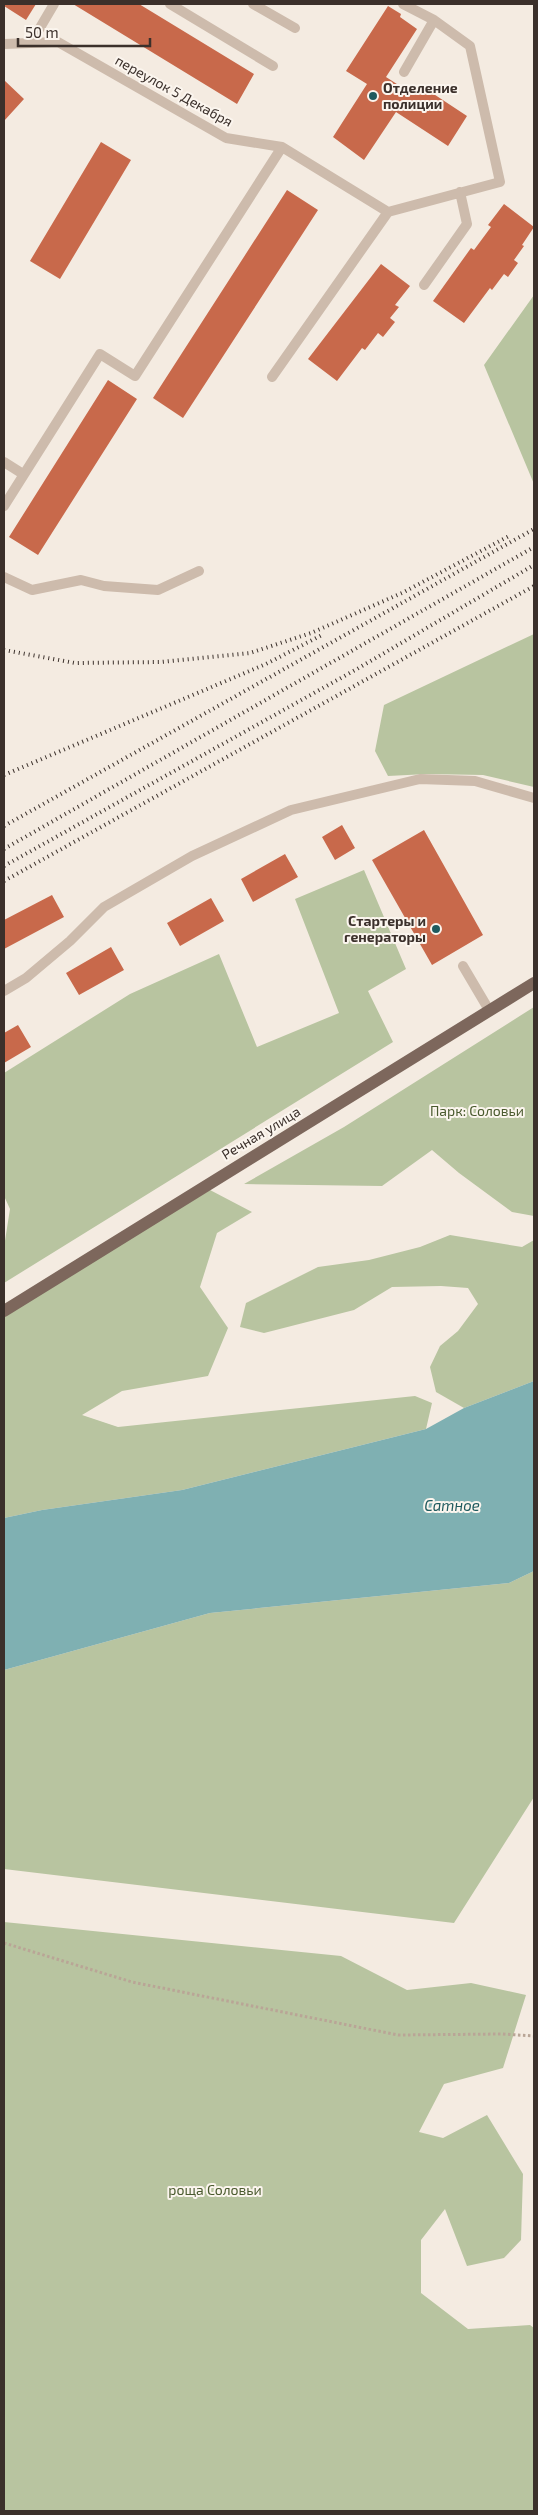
<svg xmlns="http://www.w3.org/2000/svg" width="538" height="2515" font-family="'Exo 2',sans-serif">
<style>
.green{fill:#b8c4a0}
.water{fill:#7fb0b2}
.building{fill:#c8694b}
.lines{fill:none;stroke-linecap:round;stroke-linejoin:round}
.path{stroke:#b9a596;stroke-width:3;stroke-dasharray:2.5 2.5;stroke-linecap:butt}
.service{stroke:#cdbbac;stroke-width:10}
.primary{stroke:#7d675c;stroke-width:12}
.rail{stroke:#3b302b;stroke-width:4;stroke-dasharray:1 4;stroke-linecap:butt}
.poi-dot{fill:#1f5a5e;stroke:#fbf5ee;stroke-width:2}
.labels{text-anchor:middle;stroke-width:4;stroke-linejoin:round;paint-order:stroke}
.poi-label{font-size:14px;font-weight:bold;fill:#3b302b;stroke:#fbf5ee;text-anchor:start}
.street-label{font-size:14px;fill:#3b302b;stroke:#fbf5ee}
.park-label{font-size:14px;fill:#4a5a2e;stroke:#fbf5ee}
.water-label{font-size:15px;font-style:italic;fill:#1f5a5e;stroke:#fbf5ee}
</style>
<rect width="100%" height="100%" fill="#f4ebe1"/>
<path class="green" d="M534 295V484L484 365Z
M534 634V787L483 775 427 774 388 776 375 751 384 705Z
M364 870 406 969 368 991 393 1042 4 1283V1247L10 1209 4 1196V1073L130 994 219 954 257 1047 339 1013 295 899Z
M534 1007V1216L512 1212 459 1173 432 1150 382 1186 244 1184 344 1127Z
M210 1190 252 1212 217 1233 200 1287 228 1328 208 1376 122 1391 82 1415 118 1427 415 1396 432 1403 426 1429 182 1490 42 1510 4 1518V1315Z
M450 1235 522 1247 534 1240V1381L464 1408 436 1392 430 1367 440 1346 458 1331 478 1304 468 1288 441 1286 392 1287 354 1310 264 1333 240 1327 246 1303 318 1267 369 1260 420 1247Z
M534 1571V1797L454 1923 4 1869V1670L210 1613 509 1583Z
M4 1922 341 1956 407 1990 471 1983 526 1995 503 2068 444 2084 419 2132 443 2138 487 2115 523 2174 521 2240 504 2258 467 2266 445 2209 421 2240V2293L468 2329 530 2325 534 2328V2511H4Z"/>
<path class="water" d="M534 1381V1571L509 1583 210 1613 4 1670V1518L42 1510 182 1490 426 1429 464 1408Z"/>
<path class="building" d="M4 4H36L26 20 4 6Z
M73 4H139L254 74 237 104Z
M388 6 401 14 400 17 417 29 386 77 414 95 420 85 467 116 448 146 396 112 364 160 333 137 367 84 346 71Z
M4 80 24 99 4 121Z
M101 142 131 160 60 279 30 261Z
M287 190 318 210 183 418 153 398Z
M504 204 534 227 522 245 524 246 514 260 518 263 508 277 504 274 492 290 490 288 464 323 433 301 471 248 474 250 491 227 488 225Z
M381 264 410 286 395 305 399 307 390 318 395 322 383 337 378 333 365 350 362 348 337 381 308 359Z
M108 380 137 399 38 555 9 537Z
M342 825 355 848 335 860 322 837Z
M424 830 483 935 432 965 372 860Z
M285 854 298 877 253 902 241 879Z
M52 895 64 917 4 949V920Z
M211 898 224 921 180 946 167 923Z
M111 947 124 970 79 995 66 973Z
M18 1025 31 1047 4 1063V1033Z"/>
<g class="lines">
<path class="path" d="M4 1943 132 1982 398 2035 502 2034 534 2036"/>
<path class="service" d="M170 4 273 66
M253 4 295 28
M31 43 54 4
M4 44 58 42 226 138 282 147 388 212 272 377
M404 72 434 20
M388 212 500 182 470 46 434 20 403 4
M424 285 467 224 460 192
M4 462 23 474
M4 506 100 354 135 376 282 147
M4 577 32 590 81 580 104 586 158 590 199 571
M463 966 489 1010
M4 991 26 978 70 941 104 907 192 856 291 810 420 779 475 781 534 798"/>
<path class="primary" d="M4 1311 534 983"/>
<path class="rail" d="M4 650 75 663 161 662 250 653 311 633 402 593 509 536
M4 775 266 664 322 635
M4 826 534 529
M4 849 534 547
M4 866 357 669 534 565
M4 881 534 586"/>
</g>
<g class="poi-dot">
<circle cx="373" cy="96" r="5"/>
<circle cx="436" cy="929" r="5"/>
</g>
<g class="labels">
<g class="poi-label">
<text x="383" y="93">Отделение<tspan x="383" dy="16">полиции</tspan></text>
<text x="426" y="926" text-anchor="end">Стартеры и<tspan x="426" dy="16">генераторы</tspan></text>
</g>
<g class="street-label">
<text transform="translate(174 91) rotate(29)" y="5">переулок 5 Декабря</text>
<text transform="translate(261 1133) rotate(-31)" y="5">Речная улица</text>
</g>
<g class="park-label">
<text x="477" y="1116">Парк: Соловьи</text>
<text x="215" y="2195">роща Соловьи</text>
</g>
<g class="water-label">
<text x="452" y="1511">Сатное</text>
</g>
</g>
<rect width="538" height="2515" fill="none" stroke="#3b302b" stroke-width="10"/>
<path d="M18 38v8h132v-8" fill="none" stroke="#3b302b" stroke-width="2.5"/>
<text x="25" y="38" font-size="15" fill="#3b302b" stroke="#fbf5ee" stroke-width="4" paint-order="stroke">50 m</text>
</svg>
